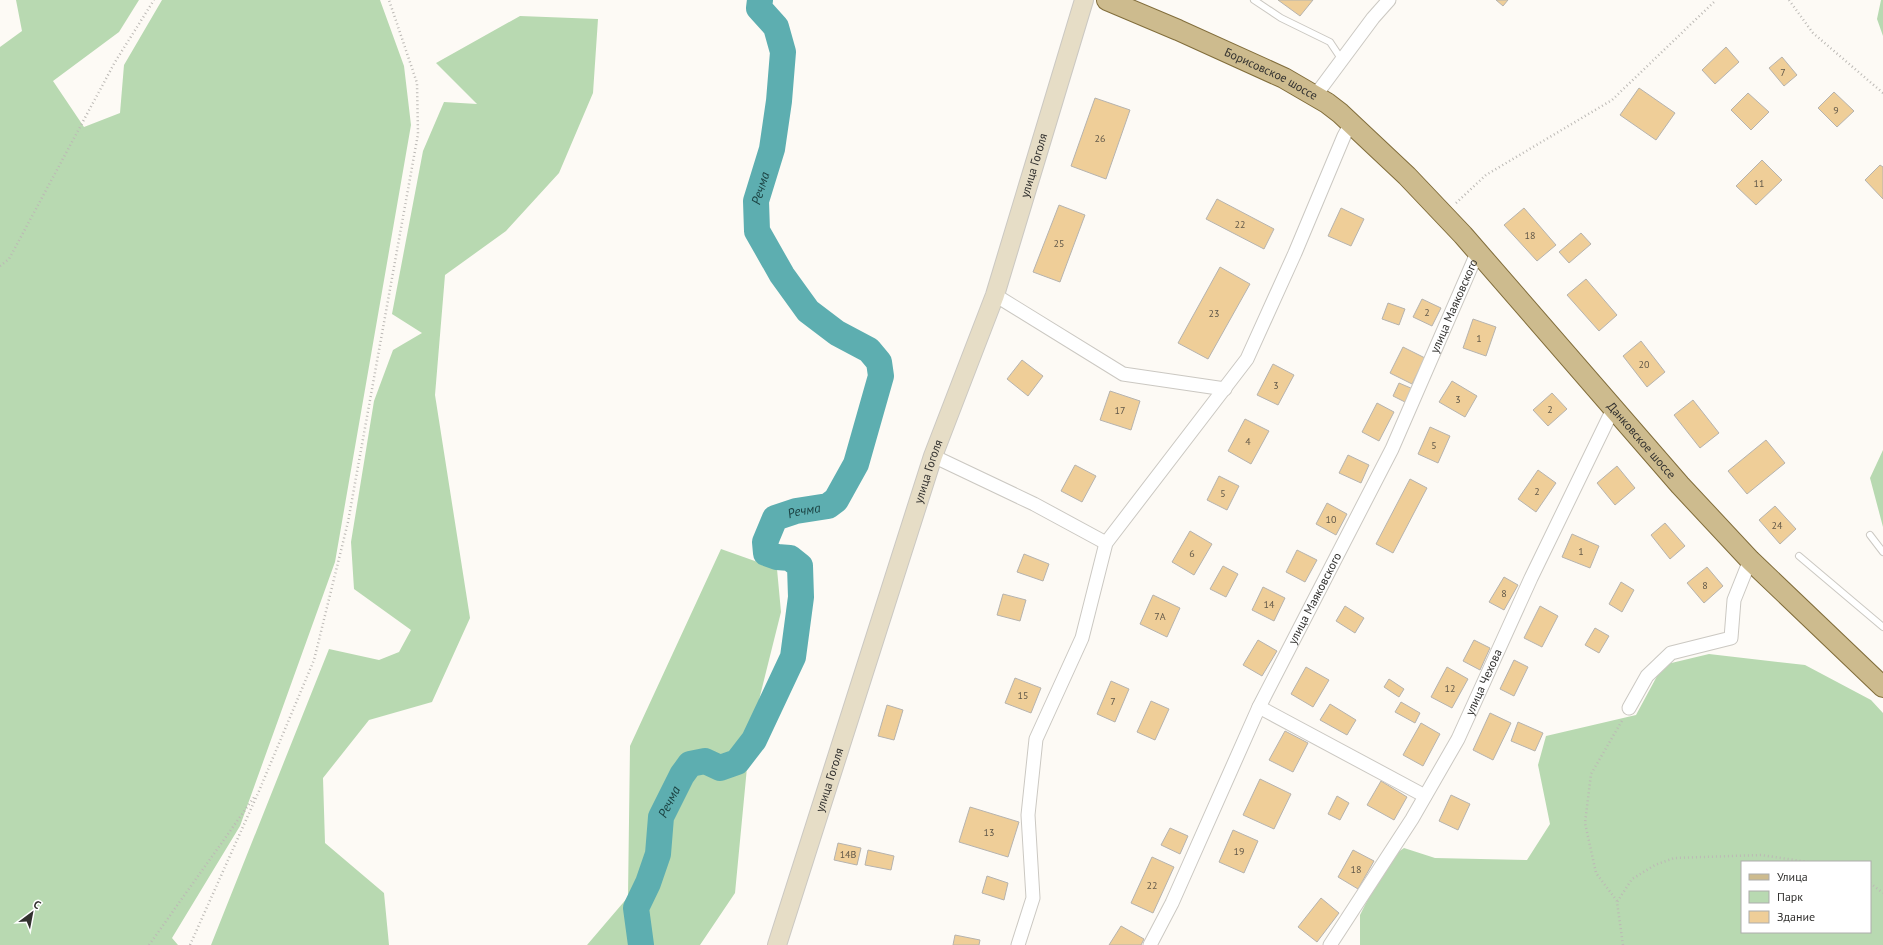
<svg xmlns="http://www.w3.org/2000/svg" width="1883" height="945" font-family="'PT Sans',sans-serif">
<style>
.green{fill:#b8d9b1;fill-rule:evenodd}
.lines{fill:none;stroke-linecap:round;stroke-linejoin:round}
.river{stroke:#5daeb0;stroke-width:26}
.building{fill:#efce98;stroke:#b6b3ae}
.lane-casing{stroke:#cbc8c2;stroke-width:8}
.street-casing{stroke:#cbc8c2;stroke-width:15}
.secondary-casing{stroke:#cbc8c2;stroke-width:20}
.primary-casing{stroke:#816d3b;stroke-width:22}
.path{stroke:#bcb9b5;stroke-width:2.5;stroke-dasharray:1 3;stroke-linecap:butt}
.lane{stroke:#fff;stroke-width:6}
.street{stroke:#fff;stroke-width:13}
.secondary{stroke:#e6ddc6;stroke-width:18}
.primary{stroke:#cdbb8e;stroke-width:20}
.labels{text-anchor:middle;stroke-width:4;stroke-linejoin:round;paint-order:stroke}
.number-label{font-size:10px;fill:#615849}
.street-label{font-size:12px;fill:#32312f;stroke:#fff}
.water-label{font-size:13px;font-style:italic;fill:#1b4242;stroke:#fff}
</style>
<rect width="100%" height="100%" fill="#fdfaf5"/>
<path class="green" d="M16 0H139L119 32 53 81 84 127 120 113 124 65 162 0H380L404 66 411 125 335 562 240 826 172 938 178 945H0V47L22 31Z
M1881 0H1883V36L1877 19Z
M520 16 598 19 593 93 559 173 506 231 445 275 435 395 470 618 432 702 369 720 323 778 325 843 384 893 389 945H211L329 649 379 660 399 652 411 630 354 589 351 542 374 401 393 350 422 333 392 314 423 151 444 102 477 104 436 63Z
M1883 450V527L1870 478Z
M721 549 777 569 781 612 750 736 735 893 700 945H587L628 897 630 746Z
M1709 654 1805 665 1871 700 1883 713V945H1360V915L1388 859 1404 848 1435 858 1527 860 1550 824 1538 765 1546 736 1636 715 1663 665ZM1742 862H1870V932H1742Z"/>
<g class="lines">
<path class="river" id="s1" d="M641 945 636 908 648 883 658 854 661 817 682 775 690 764 705 761 720 768 737 762 754 740 793 657 801 597 800 566 790 558 777 557 766 553 765 542 775 518 796 511 828 506 836 500 856 464 881 376 879 362 869 350 837 333 808 311 782 275 757 231 756 201 772 149 779 101 783 52 776 27 759 8 760 0"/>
</g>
<path class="building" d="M1278 0H1313L1300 16Z
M1496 0H1508L1503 6Z
M1726 47 1739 62 1715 84 1702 70Z
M1782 57 1797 75 1784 86 1769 68Z
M1639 88 1675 113 1656 140 1620 115Z
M1834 92 1854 111 1837 127 1818 108Z
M1748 93 1769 112 1751 130 1731 110Z
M1095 98 1130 110 1106 179 1071 166Z
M1762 160 1782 180 1756 205 1736 186Z
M1880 165 1883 167V199L1865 180Z
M1217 199 1274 229 1264 249 1206 219Z
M1059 205 1085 215 1060 282 1033 272Z
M1341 208 1364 219 1351 246 1328 236Z
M1524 208 1556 245 1537 261 1504 225Z
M1581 233 1591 244 1569 263 1559 252Z
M1220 267 1250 284 1208 359 1178 343Z
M1586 279 1617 315 1599 331 1567 295Z
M1422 299 1441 308 1432 326 1413 317Z
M1388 303 1405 309 1399 325 1382 319Z
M1473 319 1496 327 1486 356 1463 348Z
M1641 341 1665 372 1647 387 1623 356Z
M1403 347 1425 358 1412 384 1390 373Z
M1022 360 1043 376 1028 396 1007 379Z
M1273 364 1294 375 1278 405 1257 395Z
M1452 381 1477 396 1465 417 1439 402Z
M1399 383 1413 389 1407 403 1393 396Z
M1110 391 1140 401 1131 430 1100 420Z
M1552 393 1567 409 1548 426 1533 410Z
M1693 400 1719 433 1700 448 1674 415Z
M1377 403 1394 412 1379 441 1362 432Z
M1245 419 1269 431 1251 464 1228 451Z
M1430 427 1450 436 1438 463 1418 454Z
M1766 440 1785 463 1747 494 1728 471Z
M1348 455 1369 465 1361 483 1339 473Z
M1075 465 1096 476 1082 502 1061 491Z
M1617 466 1635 488 1615 505 1597 483Z
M1538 470 1556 483 1536 512 1518 499Z
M1219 476 1239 486 1227 510 1207 500Z
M1410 479 1427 488 1393 553 1376 544Z
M1327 503 1347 514 1336 535 1316 524Z
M1775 506 1796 529 1780 544 1759 520Z
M1665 523 1685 546 1670 559 1651 535Z
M1190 531 1212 544 1194 575 1172 562Z
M1572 534 1599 546 1590 568 1562 557Z
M1297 550 1317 560 1305 582 1286 572Z
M1024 554 1049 564 1043 581 1017 572Z
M1223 566 1238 574 1226 597 1210 589Z
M1707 567 1723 586 1704 603 1687 583Z
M1504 577 1518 585 1504 610 1489 602Z
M1621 582 1634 590 1622 612 1609 604Z
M1263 587 1285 598 1274 621 1252 610Z
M1003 594 1026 600 1020 621 997 615Z
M1153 595 1180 608 1167 637 1140 624Z
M1345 606 1364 618 1355 633 1336 621Z
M1540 606 1558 616 1542 647 1524 638Z
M1595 628 1609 636 1599 653 1585 645Z
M1258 640 1277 651 1262 676 1243 665Z
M1474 640 1490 648 1480 670 1463 661Z
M1514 660 1528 667 1514 696 1500 689Z
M1306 667 1329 680 1313 707 1291 694Z
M1447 667 1468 679 1452 708 1431 697Z
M1015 678 1041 688 1031 713 1005 703Z
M1389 679 1404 689 1399 697 1384 687Z
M1111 681 1129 689 1115 722 1097 714Z
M1151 701 1169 709 1155 740 1137 732Z
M1401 702 1420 713 1415 723 1395 712Z
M1330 704 1356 720 1347 735 1320 720Z
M887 705 903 710 894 740 878 736Z
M1490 713 1511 723 1493 760 1473 750Z
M1518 722 1543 733 1535 751 1511 741Z
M1421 723 1440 734 1423 766 1403 755Z
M1285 731 1308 743 1293 772 1269 760Z
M1260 779 1291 794 1274 829 1243 815Z
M1381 781 1407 797 1394 820 1367 805Z
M1451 795 1470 804 1458 830 1439 821Z
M1337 796 1349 803 1340 820 1328 814Z
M970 807 1019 822 1008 857 959 842Z
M1170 828 1188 836 1180 854 1161 845Z
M1233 830 1258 841 1244 873 1219 862Z
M838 843 861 848 857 865 834 860Z
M868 850 894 856 891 870 865 865Z
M1353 850 1374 861 1358 889 1338 877Z
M1152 857 1174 867 1153 913 1131 903Z
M987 876 1008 883 1004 900 982 893Z
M1321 898 1339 913 1317 942 1298 927Z
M1121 926 1144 939 1141 945H1109Z
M955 935 980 940 979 945H953Z"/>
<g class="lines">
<g class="lane-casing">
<path id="lane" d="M1254 0 1281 18 1330 42 1342 60
M1870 535 1883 552
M1799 556 1883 627"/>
</g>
<g class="street-casing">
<g id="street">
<path d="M1315 96 1373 18 1389 0"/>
<path d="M995 295 1123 374 1225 389"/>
<path d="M933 456 1034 504 1106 543"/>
<path d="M1259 707 1425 796"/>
<path d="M1629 708 1647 676 1671 653 1731 638 1734 600 1750 560"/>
<path d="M1018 945 1033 898 1028 815 1036 739 1082 638 1106 543 1247 359 1295 253 1344 136 1351 123"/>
<path id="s2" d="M1150 945 1172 903 1259 707 1392 449 1478 251"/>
<path id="s3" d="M1330 945 1412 819 1458 739 1531 578 1614 407"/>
</g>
</g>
<g class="secondary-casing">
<g id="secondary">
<path id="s4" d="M777 945 933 456 995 295 1084 0"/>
</g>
</g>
<g class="primary-casing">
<g id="primary">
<path id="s5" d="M1107 0 1178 30 1284 78 1327 103 1340 113 1407 176 1463 235 1680 485 1750 560 1883 687"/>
</g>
</g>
<path class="path" d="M1789 0 1813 33 1883 93
M1456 203 1486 175 1612 100 1716 0
M0 266 9 259 115 62 154 0
M1870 883 1883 893
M1617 901 1596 873 1585 823 1591 774 1623 719
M149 945 255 796
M190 945 259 791 314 660 348 522 418 134 417 83 389 0
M1623 945 1617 902 1632 879 1655 865 1674 858 1761 855 1808 862"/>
<use href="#lane" class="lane"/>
<use href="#street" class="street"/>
<use href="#secondary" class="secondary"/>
<use href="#primary" class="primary"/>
</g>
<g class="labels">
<g class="number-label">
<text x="1783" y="76">7</text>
<text x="1836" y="114">9</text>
<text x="1100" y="142">26</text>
<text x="1759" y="187">11</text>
<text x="1240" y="228">22</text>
<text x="1530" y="239">18</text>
<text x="1059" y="247">25</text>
<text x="1427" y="316">2</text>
<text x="1214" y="317">23</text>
<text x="1479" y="342">1</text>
<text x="1644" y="368">20</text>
<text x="1276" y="389">3</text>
<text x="1458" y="403">3</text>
<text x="1550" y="413">2</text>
<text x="1120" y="414">17</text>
<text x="1248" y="445">4</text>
<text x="1434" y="449">5</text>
<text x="1537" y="495">2</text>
<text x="1223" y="497">5</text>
<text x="1331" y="523">10</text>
<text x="1777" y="529">24</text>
<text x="1581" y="555">1</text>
<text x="1192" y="557">6</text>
<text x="1705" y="589">8</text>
<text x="1504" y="597">8</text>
<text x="1269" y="608">14</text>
<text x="1160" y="620">7А</text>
<text x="1450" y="692">12</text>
<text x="1023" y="699">15</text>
<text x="1113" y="705">7</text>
<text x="989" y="836">13</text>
<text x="1239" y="855">19</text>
<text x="848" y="858">14В</text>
<text x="1356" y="873">18</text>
<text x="1152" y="889">22</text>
</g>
<g class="street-label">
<text dy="4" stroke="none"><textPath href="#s5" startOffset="180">Борисовское шоссе</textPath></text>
<text dy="4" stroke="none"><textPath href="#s4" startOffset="821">улица Гоголя</textPath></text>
<text dy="4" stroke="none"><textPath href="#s2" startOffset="708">улица Маяковского</textPath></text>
<text dy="4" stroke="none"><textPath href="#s5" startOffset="705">Данковское шоссе</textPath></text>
<text dy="4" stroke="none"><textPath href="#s4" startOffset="497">улица Гоголя</textPath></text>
<text dy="4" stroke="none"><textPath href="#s2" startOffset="384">улица Маяковского</textPath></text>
<text dy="4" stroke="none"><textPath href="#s3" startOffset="305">улица Чехова</textPath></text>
<text dy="4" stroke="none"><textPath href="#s4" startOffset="173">улица Гоголя</textPath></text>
</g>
<g class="water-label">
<text dy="5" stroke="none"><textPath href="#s1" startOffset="967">Речма</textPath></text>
<text dy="5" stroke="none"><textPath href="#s1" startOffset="559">Речма</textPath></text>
<text dy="5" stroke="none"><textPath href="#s1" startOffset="150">Речма</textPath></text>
</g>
</g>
<rect x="1741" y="861" width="130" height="72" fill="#ffffff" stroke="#adadac"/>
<rect x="1749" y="874" width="20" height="6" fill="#cdbb8e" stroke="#adadac"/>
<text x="1777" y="881" font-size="12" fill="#32312f">Улица</text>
<rect x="1749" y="891" width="20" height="12" fill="#b8d9b1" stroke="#adadac"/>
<text x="1777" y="901" font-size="12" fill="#32312f">Парк</text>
<rect x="1749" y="911" width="20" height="12" fill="#efce98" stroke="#adadac"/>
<text x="1777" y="921" font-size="12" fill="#32312f">Здание</text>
<g transform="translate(32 913) rotate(32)" stroke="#ffffff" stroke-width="3" paint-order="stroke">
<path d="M0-3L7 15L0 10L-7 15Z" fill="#32312f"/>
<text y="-6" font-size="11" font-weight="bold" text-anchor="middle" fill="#32312f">С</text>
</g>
</svg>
